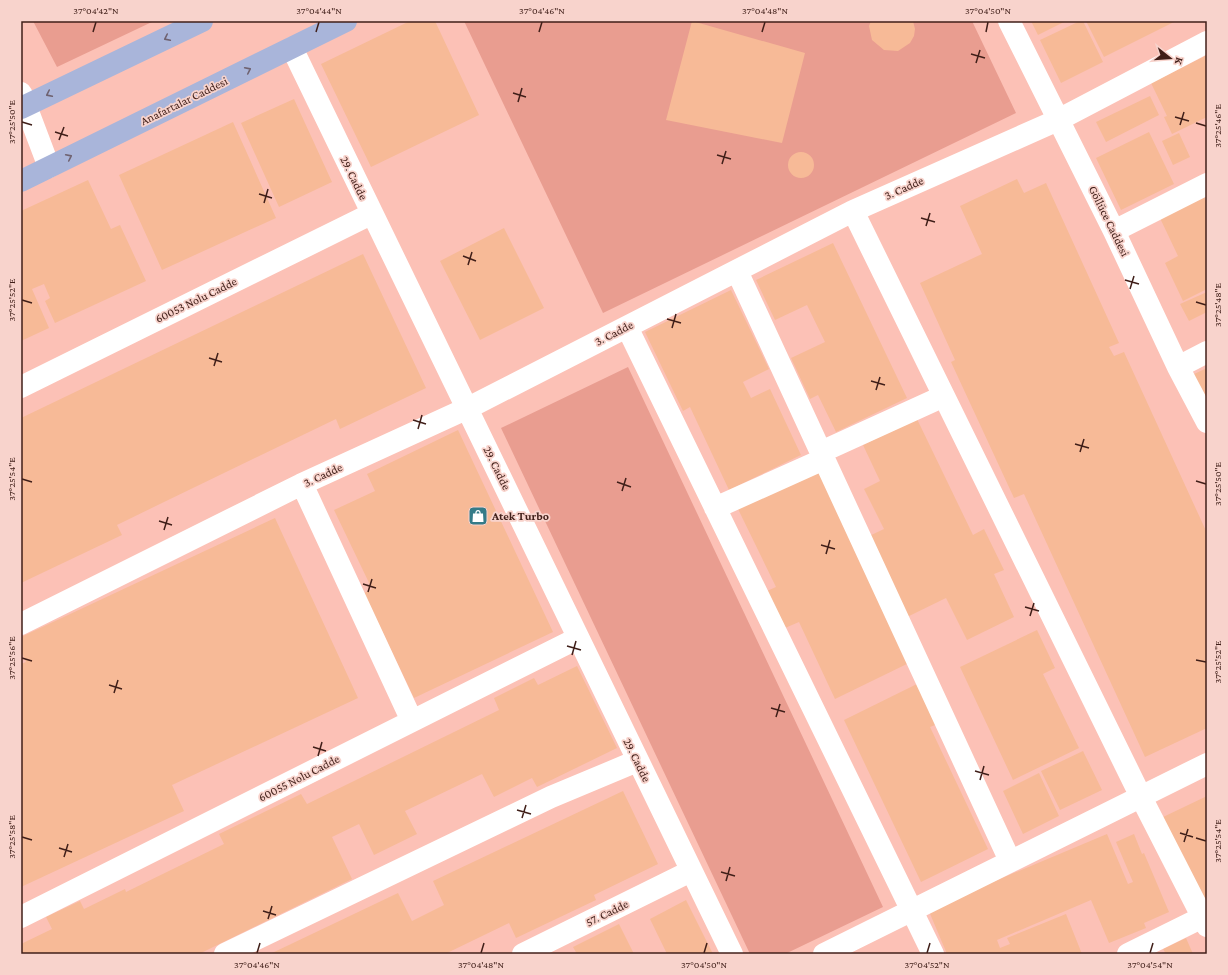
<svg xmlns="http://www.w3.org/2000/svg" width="1228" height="975" font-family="'Crimson Pro',serif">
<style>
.built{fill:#fcc1b6}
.green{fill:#e99d90}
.building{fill:#f7ba97}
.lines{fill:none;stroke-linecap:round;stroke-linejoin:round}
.minor{stroke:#fff;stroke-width:22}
.major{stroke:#a9b5da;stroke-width:22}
.oneway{stroke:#6f6270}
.ticks{fill:none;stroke:#401f19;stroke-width:1.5}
.labels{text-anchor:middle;stroke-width:3.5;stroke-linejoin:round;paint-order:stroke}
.street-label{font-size:12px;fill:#401f19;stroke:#f8d3cc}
.poi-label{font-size:12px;font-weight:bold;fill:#401f19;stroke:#f8d3cc;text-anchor:start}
.neatline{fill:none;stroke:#401f19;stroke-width:1.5}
.ticks-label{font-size:10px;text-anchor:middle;fill:#401f19}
</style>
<rect width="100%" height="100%" fill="#f8d3cc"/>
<path class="built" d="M21 21H1207V954H21Z"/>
<path class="green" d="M33 21H154L57 67Z
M464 21H972L1016 113 603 313Z
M628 367 883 907 785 954H750L501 428Z"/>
<path class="building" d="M410 21H435L479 115 371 167 321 64Z
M692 21 805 53 782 143 666 120Z
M871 21H913L915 29 914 36 910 43 898 51 884 50 872 40 869 26Z
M1031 21H1066L1038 35Z
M1080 21H1083L1103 62 1061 83 1040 40Z
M1086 21H1176L1104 57Z
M1207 55V117L1172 134 1164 117 1167 116 1151 83Z
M1150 96 1159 115 1106 142 1096 122Z
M294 99 332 182 279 207 241 123Z
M233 122 276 218 162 270 119 175Z
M1149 132 1174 184 1121 210 1096 158Z
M1179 133 1190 157 1173 165 1162 141Z
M788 165a13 13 0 1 1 26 0a13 13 0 1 1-26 0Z
M1017 179 1024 193 1046 183 1119 343 1109 347 1114 356 1124 352 1207 533V728L1145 757 1024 494 1014 498 951 362 955 360 920 283 982 254 960 206Z
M88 180 111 229 120 225 146 281 55 323 45 301 50 298 44 284 32 289 49 328 21 341V211Z
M1203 195 1207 203V289L1183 301 1165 263 1178 256 1159 216Z
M504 228 544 308 480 340 440 261Z
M833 243 907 398 836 432 818 395 810 399 791 358 825 342 807 305 775 320 756 280Z
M363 254 426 388 340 429 336 419 162 503 117 525 122 535 21 583V418Z
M731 290 769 369 743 382 751 398 770 389 801 455 729 490 690 407 683 411 645 332Z
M1207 292V312L1189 321 1180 304Z
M1207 368V405L1192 375Z
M917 419 973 535 984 529 1004 570 994 574 1014 617 967 640 946 598 905 618 867 537 884 529 864 489 880 481 863 445Z
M458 430 553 632 414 698 364 593 372 589 334 510 375 491 367 474Z
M821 469 913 661 835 699 799 622 785 628 767 591 776 587 738 509Z
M275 518 358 698 172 785 184 811 21 887V664L26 662 21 651V637Z
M1037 630 1055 668 1043 674 1079 748 1013 780 960 667Z
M577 666 617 748 537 787 532 778 494 797 482 774 405 811 417 834 374 855 359 824 332 837 352 879 199 954H21V944L52 929 46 917 80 901 84 909 125 889 126 892 224 844 219 834 301 794 307 804 499 710 494 698 534 678 538 685Z
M921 682 940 723 930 727 988 849 921 882 844 720Z
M1083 751 1102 790 1060 810 1041 771Z
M1039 773 1059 816 1023 834 1003 791Z
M623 791 658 864 594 895 596 900 516 938 509 923 445 954H270L398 893 412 921 444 905 433 881Z
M1207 796V905L1161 818Z
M1107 834 1128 884 1133 882 1116 842 1134 834 1142 854 1144 853 1169 912 1144 923 1146 928 1109 943 1091 900 997 940 1000 948 1010 944 1007 938 1066 914 1082 954H947L928 909Z
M686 900 713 954H667L650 919Z
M619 924 634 954H577L573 947Z
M1186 938 1193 954H1166L1163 949Z"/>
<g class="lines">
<path class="minor" d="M1009 21 1114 231 1178 367 1207 422
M292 48 732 954
M21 93 49 167
M853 211 1141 797 1207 926
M1114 231 1207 184
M737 271 1010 861
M627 327 933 954
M1178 367 1207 352
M21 387 371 214
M821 452 944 396
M302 484 412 721
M715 508 824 459
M21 624 302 484 468 408 853 211 1058 120 1207 42
M21 917 578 638
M225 954 551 797 637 761
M523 954 691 871
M824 954 1207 764
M1128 954 1207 915"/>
<path class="major" d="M21 108 202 21
M21 181 346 21"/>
</g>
<defs><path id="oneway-chevron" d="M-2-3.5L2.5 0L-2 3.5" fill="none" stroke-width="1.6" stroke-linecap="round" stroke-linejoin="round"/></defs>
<g class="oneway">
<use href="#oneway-chevron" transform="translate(167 38) rotate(154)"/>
<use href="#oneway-chevron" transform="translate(248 70) rotate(-26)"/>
<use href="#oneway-chevron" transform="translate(49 94) rotate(154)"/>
<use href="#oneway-chevron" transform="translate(69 157) rotate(-26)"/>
</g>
<path class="ticks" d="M93 32 96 22M316 32 319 22M539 32 542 22M762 32 765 22M986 32 988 22M971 54 985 58M976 63 980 50M513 93 526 97M518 102 522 88M1175 117 1189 121M22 122 32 125M1196 123 1206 126M1180 125 1184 112M55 132 68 136M59 140 64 127M717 155 731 159M722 164 726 151M259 194 272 198M264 203 268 189M921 218 935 222M926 226 930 213M463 256 476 261M468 265 472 252M1125 280 1139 284M1130 289 1134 276M22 300 32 303M1196 302 1206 305M667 319 681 323M672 328 676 314M209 358 222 362M214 366 218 353M871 381 885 385M876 390 880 377M413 420 426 424M418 429 422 415M1075 444 1089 448M1080 452 1084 439M22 479 32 482M1196 481 1206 484M617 482 631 487M622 491 626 478M159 521 172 525M164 530 168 517M821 545 835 549M826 554 830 540M363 584 376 588M368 592 372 579M1025 607 1039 611M1030 616 1034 603M567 646 581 650M572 655 576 641M22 658 32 661M1196 660 1206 662M109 685 122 689M114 693 118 680M771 708 785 712M776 717 780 704M313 747 326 751M318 756 322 742M975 771 989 775M980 780 984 766M517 810 531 814M522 818 526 805M1180 833 1193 837M22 837 32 840M1196 838 1206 841M1184 842 1188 829M59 848 72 852M64 857 68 844M721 872 735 876M726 881 730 867M263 911 276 915M268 919 272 906M257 953 260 943M481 953 484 943M704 953 707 943M927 953 930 943M1150 953 1153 943"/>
<defs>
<g id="shop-square" transform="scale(1)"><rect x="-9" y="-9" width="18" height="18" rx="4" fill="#357b88" stroke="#f8d3cc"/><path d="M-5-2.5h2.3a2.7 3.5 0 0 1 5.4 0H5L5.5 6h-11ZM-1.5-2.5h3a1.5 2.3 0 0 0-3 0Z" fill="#fff"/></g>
</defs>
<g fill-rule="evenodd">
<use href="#shop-square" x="478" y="516"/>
</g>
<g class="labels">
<g class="street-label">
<text transform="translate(184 101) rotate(-26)" y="4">Anafartalar Caddesi</text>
<text transform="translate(354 178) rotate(64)" y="4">29. Cadde</text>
<text transform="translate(904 188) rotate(-24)" y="4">3. Cadde</text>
<text transform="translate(1109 221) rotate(64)" y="4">Göllüce Caddesi</text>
<text transform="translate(196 300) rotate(-26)" y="4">60053 Nolu Cadde</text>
<text transform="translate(614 333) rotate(-27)" y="4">3. Cadde</text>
<text transform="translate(497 468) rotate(64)" y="4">29. Cadde</text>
<text transform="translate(323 475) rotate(-25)" y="4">3. Cadde</text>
<text transform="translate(637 760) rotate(64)" y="4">29. Cadde</text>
<text transform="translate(299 778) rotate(-27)" y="4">60055 Nolu Cadde</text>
<text transform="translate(607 913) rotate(-26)" y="4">57. Cadde</text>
</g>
<g class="poi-label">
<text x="492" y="520">Atek Turbo</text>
</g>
</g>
<rect width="1228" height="975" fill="none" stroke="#f8d3cc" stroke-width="44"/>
<g transform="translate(1170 58) rotate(107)" stroke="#f8d3cc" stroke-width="3" paint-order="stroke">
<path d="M0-3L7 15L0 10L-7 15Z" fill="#401f19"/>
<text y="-6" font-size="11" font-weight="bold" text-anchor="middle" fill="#401f19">K</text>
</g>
<rect x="22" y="22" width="1184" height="931" class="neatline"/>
<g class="ticks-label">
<text x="96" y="14">37°04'42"N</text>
<text x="319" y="14">37°04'44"N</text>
<text x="542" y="14">37°04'46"N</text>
<text x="765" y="14">37°04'48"N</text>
<text x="988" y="14">37°04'50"N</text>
<text transform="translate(11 122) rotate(-90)" y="4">37°25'50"E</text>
<text transform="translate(1217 126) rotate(-90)" y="4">37°25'46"E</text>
<text transform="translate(11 300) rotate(-90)" y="4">37°25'52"E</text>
<text transform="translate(1217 305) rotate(-90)" y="4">37°25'48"E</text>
<text transform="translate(11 479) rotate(-90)" y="4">37°25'54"E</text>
<text transform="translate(1217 484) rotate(-90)" y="4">37°25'50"E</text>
<text transform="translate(11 658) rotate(-90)" y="4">37°25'56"E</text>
<text transform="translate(1217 662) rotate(-90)" y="4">37°25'52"E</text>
<text transform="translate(11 837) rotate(-90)" y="4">37°25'58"E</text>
<text transform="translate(1217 841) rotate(-90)" y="4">37°25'54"E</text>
<text x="257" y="968">37°04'46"N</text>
<text x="481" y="968">37°04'48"N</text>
<text x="704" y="968">37°04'50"N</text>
<text x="927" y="968">37°04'52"N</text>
<text x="1150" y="968">37°04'54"N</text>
</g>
</svg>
